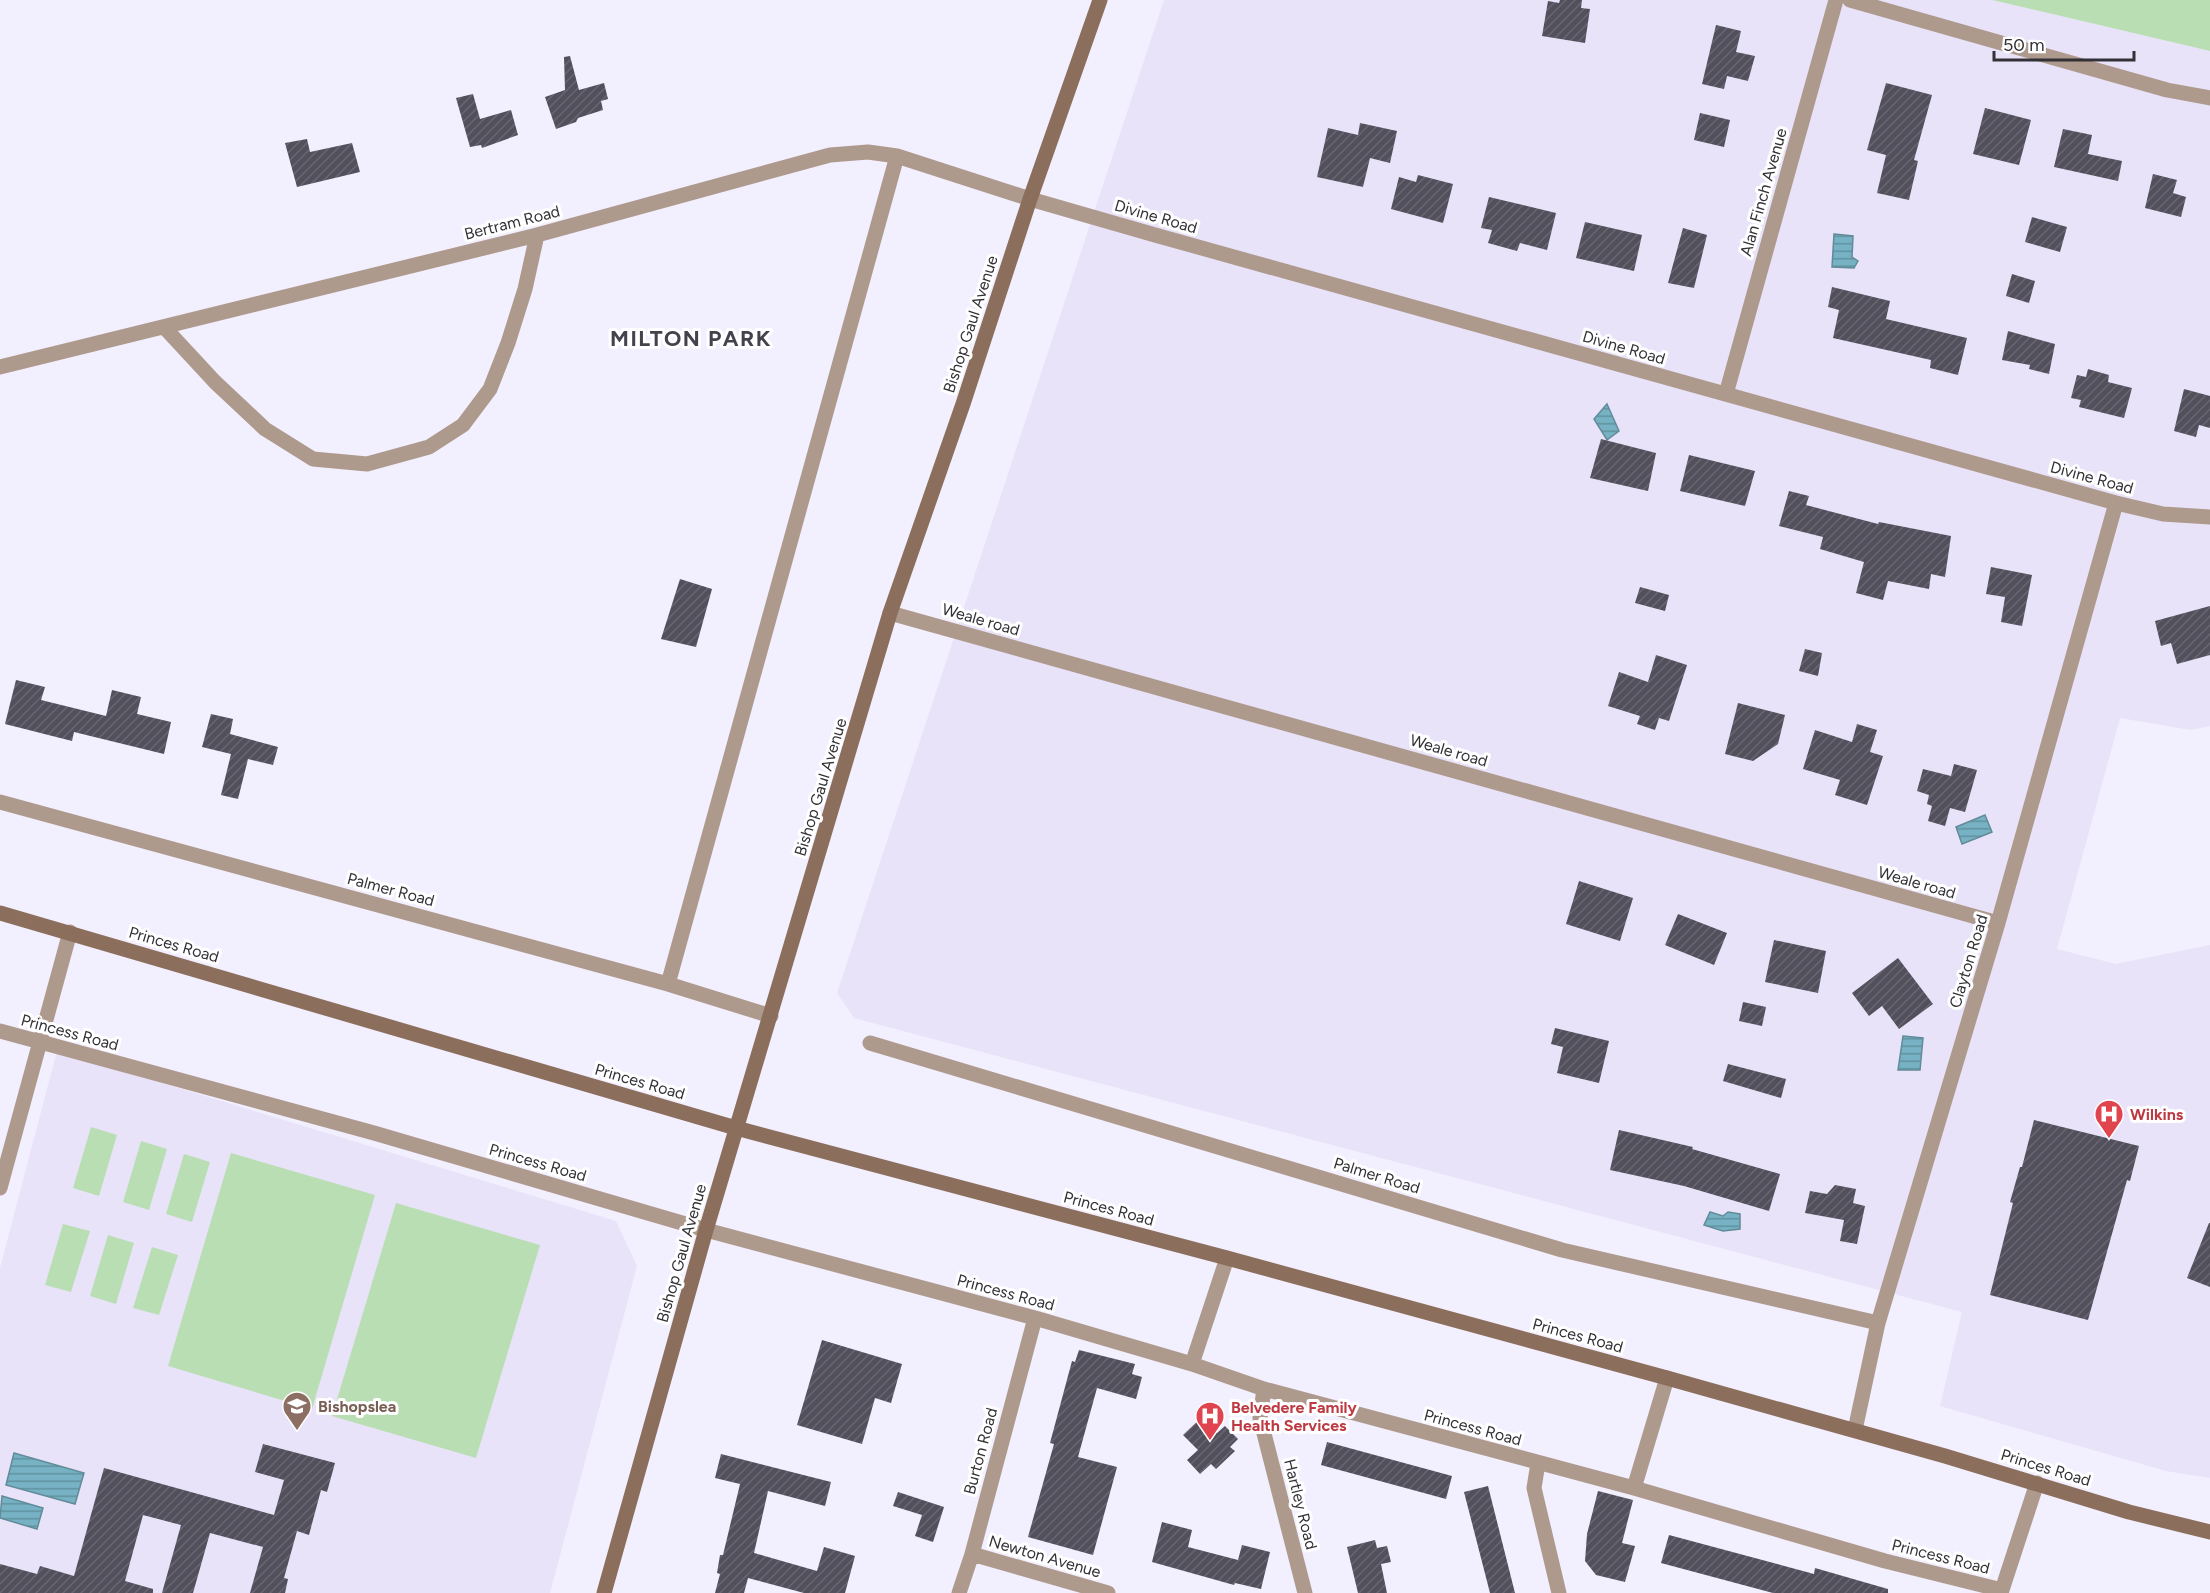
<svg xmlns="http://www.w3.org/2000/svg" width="2210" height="1593" font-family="Figtree,sans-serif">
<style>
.built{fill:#e8e3f9}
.grass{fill:#badeb4}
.water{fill:url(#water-rules);stroke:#628b99;stroke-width:1.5}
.building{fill:url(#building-hatch)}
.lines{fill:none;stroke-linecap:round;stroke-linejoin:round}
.minor{stroke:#ae998d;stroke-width:15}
.secondary{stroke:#8c6e5d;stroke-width:15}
.labels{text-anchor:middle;stroke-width:6;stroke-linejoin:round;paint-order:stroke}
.street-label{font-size:16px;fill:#323136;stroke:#fff}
.health-label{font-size:16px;font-weight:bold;fill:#be3a42;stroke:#fff;text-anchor:start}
.education-label{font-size:16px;font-weight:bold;fill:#785e54;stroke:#fff;text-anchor:start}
.district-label{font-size:22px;font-weight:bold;letter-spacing:1.5px;fill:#44424d;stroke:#fff}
</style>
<defs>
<pattern id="water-rules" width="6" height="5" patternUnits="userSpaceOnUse" patternTransform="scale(1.5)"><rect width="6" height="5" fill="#76b2c4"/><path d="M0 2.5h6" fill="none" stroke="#6191a0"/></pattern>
<pattern id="building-hatch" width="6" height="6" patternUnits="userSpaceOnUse" patternTransform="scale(1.5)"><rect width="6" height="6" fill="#52505c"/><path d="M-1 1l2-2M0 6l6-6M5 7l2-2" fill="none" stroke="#686771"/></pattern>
</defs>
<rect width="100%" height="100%" fill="#f2effe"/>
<path class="built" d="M1164 0H1992L2210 51V726L2191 730 2120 718 2057 949 2116 964 2210 945V1478L2166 1471 1940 1406 1962 1312 854 1018 837 993Z
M57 1051 616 1221 637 1266 550 1593H0V1268Z"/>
<path class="grass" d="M1992 0H2210V51Z
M91 1127 117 1135 99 1196 73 1188Z
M141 1141 167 1149 149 1210 123 1202Z
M231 1153 375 1195 312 1409 168 1366Z
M184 1154 210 1162 192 1222 166 1214Z
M396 1203 540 1245 476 1458 332 1416Z
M63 1224 90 1231 71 1292 45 1285Z
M108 1235 134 1243 116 1304 90 1296Z
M152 1247 178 1255 159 1315 133 1308Z"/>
<path class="water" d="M1834 234 1853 236 1852 257 1858 261 1854 268 1832 267Z
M1607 404 1619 431 1607 440 1594 419Z
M1985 815 1992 832 1962 844 1956 827Z
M1903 1036 1923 1038 1920 1070H1898Z
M1710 1212 1723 1216 1728 1212 1740 1214V1229L1723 1231 1704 1225Z
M14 1453 84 1473 75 1504 6 1485Z
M2 1496 43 1508 37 1529 0 1518Z"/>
<path class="building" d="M1560 0H1582L1581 8 1590 9 1585 43 1542 36 1548 1 1559 3Z
M1716 25 1741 31 1736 52 1755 56 1748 81 1727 76 1724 89 1702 84Z
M570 56 579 90 604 83 608 99 601 101 603 110 578 118 576 122 556 129 545 97 565 90 564 57Z
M1886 83 1932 95 1914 160 1918 161 1909 200 1877 193 1886 155 1867 150Z
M473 94 480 119 511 110 518 135 482 148 481 145 470 147 456 98Z
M1985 108 2031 120 2019 165 1973 154Z
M1700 113 1730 120 1724 147 1694 140Z
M1360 123 1397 131 1390 163 1370 158 1363 187 1317 177 1328 128 1358 135Z
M2063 129 2092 135 2088 154 2122 161 2118 181 2054 167Z
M307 139 310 152 352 143 360 172 297 187 285 143Z
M2153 174 2177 180 2173 193 2186 197 2181 217 2145 208Z
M1418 175 1453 184 1443 223 1391 209 1399 177 1416 182Z
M1489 197 1556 213 1547 250 1520 243 1517 251 1488 243 1492 230 1481 228Z
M2032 217 2067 227 2060 252 2025 242Z
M1585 222 1642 235 1634 271 1576 258Z
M1683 228 1707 235 1694 288 1668 283Z
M2012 274 2035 281 2029 303 2006 296Z
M1832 287 1890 301 1886 319 1967 338 1958 375 1930 368 1931 360 1833 338 1839 310 1828 307Z
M2008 331 2055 344 2049 374 2029 369 2030 365 2002 360Z
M2088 369 2109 375 2108 382 2132 388 2124 418 2079 407 2081 400 2071 398 2077 375 2086 377Z
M2184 389 2210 396V428L2199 425 2196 437 2174 431Z
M1601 439 1656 453 1648 491 1590 478Z
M1689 455 1755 471 1745 506 1680 491Z
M1789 491 1809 496 1806 505 1878 524 1879 522 1951 536 1945 577 1931 574 1929 589 1888 581 1883 600 1856 593 1864 562 1820 549 1823 537 1779 526Z
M1991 567 2032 575 2022 626 2001 622 2005 597 1986 594Z
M680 579 712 589 696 647 661 639Z
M1640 587 1669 595 1665 611 1635 603Z
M2210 606V655L2177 664 2171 643 2161 646 2155 621Z
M1805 649 1822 653 1818 676 1799 671Z
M1656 655 1687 665 1669 721 1659 718 1655 730 1637 724 1640 716 1608 706 1619 672 1648 682Z
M16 680 45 687 41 700 106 716 112 690 141 697 137 714 171 722 164 754 74 732 72 741 5 724Z
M1738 703 1785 715 1778 744 1753 761 1725 754Z
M211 714 233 719 230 734 278 747 273 765 248 759 238 799 221 795 231 754 202 747Z
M1857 724 1877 730 1870 752 1883 756 1867 805 1835 795 1840 780 1803 769 1815 730 1852 742Z
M1954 764 1977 770 1965 812 1950 808 1945 826 1928 821 1932 806 1927 804 1929 795 1917 791 1923 769 1951 776Z
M1579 881 1633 898 1620 941 1566 924Z
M1678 914 1727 933 1714 965 1665 945Z
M1774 940 1826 951 1818 993 1765 982Z
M1898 958 1933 1004 1899 1029 1882 1006 1869 1016 1852 993Z
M1743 1002 1766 1007 1762 1026 1739 1021Z
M1555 1028 1609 1041 1599 1083 1557 1073 1563 1047 1551 1044Z
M1728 1064 1786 1079 1781 1098 1723 1081Z
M2034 1120 2139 1146 2130 1181 2127 1180 2088 1320 1990 1295 2013 1203 2010 1202 2020 1167H2022Z
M1619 1130 1693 1147 1692 1149 1780 1174 1769 1211 1684 1186 1610 1170Z
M1835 1185 1856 1189 1853 1203 1865 1206 1857 1244 1840 1241 1844 1220 1805 1213 1810 1191 1827 1194Z
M2209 1223H2210V1287L2187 1278Z
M822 1340 902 1364 891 1403 875 1398 862 1444 797 1425Z
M1079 1350 1135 1364 1132 1374 1142 1377 1136 1399 1097 1388 1078 1457 1117 1467 1093 1555 1028 1537 1054 1444 1050 1443 1072 1361 1075 1362Z
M1202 1417 1217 1433 1225 1426 1238 1439 1230 1447 1235 1451 1216 1469 1211 1464 1200 1474 1187 1460 1198 1450 1183 1435Z
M1327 1442 1452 1476 1446 1499 1321 1465Z
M263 1444 335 1463 327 1492 321 1490 309 1535 297 1531 284 1578 288 1579 285 1593H250L263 1547 210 1533 193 1593H162L181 1525 143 1515 125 1581 153 1589V1593H0V1564L37 1574 40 1566 74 1576 104 1468 274 1515 284 1480 255 1472Z
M721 1454 831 1482 825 1506 768 1491 754 1553 817 1571 824 1547 855 1556 845 1593H804L748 1578 744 1593H715L720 1574 717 1573 720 1555H723L740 1484 715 1478Z
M1488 1486 1515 1593H1490L1464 1492Z
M1598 1491 1633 1500 1622 1543 1635 1546 1625 1582 1596 1575 1585 1561 1587 1534Z
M898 1492 944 1507 933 1542 915 1536 922 1515 893 1506Z
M1162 1522 1192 1530 1188 1547 1238 1560 1242 1545 1270 1552 1261 1589 1235 1583 1234 1585 1152 1562Z
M1669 1535 1814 1574 1815 1568 1888 1589V1593H1773L1661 1563Z
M1375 1540 1377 1548 1387 1546 1391 1562 1381 1564 1387 1593H1358L1347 1547Z"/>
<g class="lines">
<path class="minor" d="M1850 0 2167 90 2210 98
M164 327 215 382 265 429 313 459 367 464 429 447 463 425 490 389 508 343 525 289 537 235
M0 367 537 235 830 155 868 152 897 156 1030 199 1155 235 2116 503 2163 514 2210 517
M1726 394 1836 0
M890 613 1998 923
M0 802 668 984 771 1016
M668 984 897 156
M0 1031 374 1133 706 1230 1035 1318 1192 1364 1264 1389 1634 1488 1885 1561 2002 1590
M870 1043 1562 1250 1878 1323
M0 1188 70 932
M1192 1364 1227 1258
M1264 1389 1260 1418 1305 1593
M1855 1430 1878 1323 1998 923 2116 503
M1538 1463 1534 1488 1559 1593
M1634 1488 1667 1378
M972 1554 1108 1593
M959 1593 972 1554 1035 1318
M2001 1593 2037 1483"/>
<path class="secondary" d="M0 913 736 1128 1227 1258 1667 1378 1945 1456 2129 1512 2210 1532
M604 1593 706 1230 890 613 963 404 1030 199 1100 0"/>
</g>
<defs>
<g id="hospital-pin" transform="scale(1.5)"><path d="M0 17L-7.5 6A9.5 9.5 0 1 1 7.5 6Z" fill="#e0444e" stroke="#fff"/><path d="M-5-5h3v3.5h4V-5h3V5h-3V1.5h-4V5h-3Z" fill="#fff"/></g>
<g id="school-pin" transform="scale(1.5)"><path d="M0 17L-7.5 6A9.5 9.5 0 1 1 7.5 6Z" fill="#8d6e63" stroke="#fff"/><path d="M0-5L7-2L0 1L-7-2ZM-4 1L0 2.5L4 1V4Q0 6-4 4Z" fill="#fff"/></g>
</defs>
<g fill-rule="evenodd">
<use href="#hospital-pin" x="2109" y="1114"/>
<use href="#school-pin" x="297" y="1406"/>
<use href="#hospital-pin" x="1210" y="1416"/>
</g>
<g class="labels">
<g class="street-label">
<text transform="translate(1763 192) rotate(-74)" y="6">Alan Finch Avenue</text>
<text transform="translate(1156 216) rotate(16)" y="6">Divine Road</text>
<text transform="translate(512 222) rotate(-14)" y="6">Bertram Road</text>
<text transform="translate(970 324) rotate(-72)" y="6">Bishop Gaul Avenue</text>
<text transform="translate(1624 347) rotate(16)" y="6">Divine Road</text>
<text transform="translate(2092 477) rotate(15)" y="6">Divine Road</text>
<text transform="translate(981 619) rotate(16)" y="6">Weale road</text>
<text transform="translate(1449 750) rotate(16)" y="6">Weale road</text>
<text transform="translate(820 787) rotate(-73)" y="6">Bishop Gaul Avenue</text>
<text transform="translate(1917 882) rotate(16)" y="6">Weale road</text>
<text transform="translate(391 889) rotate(15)" y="6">Palmer Road</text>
<text transform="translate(174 944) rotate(16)" y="6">Princes Road</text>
<text transform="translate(1968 961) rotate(-73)" y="6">Clayton Road</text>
<text transform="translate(70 1032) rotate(15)" y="6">Princess Road</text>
<text transform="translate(640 1081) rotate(16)" y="6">Princes Road</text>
<text transform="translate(538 1162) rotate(16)" y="6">Princess Road</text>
<text transform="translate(1377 1175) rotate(17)" y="6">Palmer Road</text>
<text transform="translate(1109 1208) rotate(15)" y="6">Princes Road</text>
<text transform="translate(681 1253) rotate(-74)" y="6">Bishop Gaul Avenue</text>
<text transform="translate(1006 1292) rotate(15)" y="6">Princess Road</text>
<text transform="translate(1578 1335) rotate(15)" y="6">Princes Road</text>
<text transform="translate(1473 1427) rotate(15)" y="6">Princess Road</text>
<text transform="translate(980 1451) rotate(-75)" y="6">Burton Road</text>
<text transform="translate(2046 1467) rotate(17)" y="6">Princes Road</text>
<text transform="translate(1301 1504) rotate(76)" y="6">Hartley Road</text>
<text transform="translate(1045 1556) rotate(16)" y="6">Newton Avenue</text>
<text transform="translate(1941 1556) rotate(14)" y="6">Princess Road</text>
</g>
<g class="health-label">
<text x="2130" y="1120">Wilkins</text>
<text x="1231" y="1413">Belvedere Family<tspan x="1231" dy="18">Health Services</tspan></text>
</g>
<g class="education-label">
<text x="318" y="1412">Bishopslea</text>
</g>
<g class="district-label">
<text x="691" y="346">MILTON PARK</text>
</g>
</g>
<path d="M1994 51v9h140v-9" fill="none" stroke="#323136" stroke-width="3"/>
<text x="2003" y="51" font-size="18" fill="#323136" stroke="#ffffff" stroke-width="4.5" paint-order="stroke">50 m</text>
</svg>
